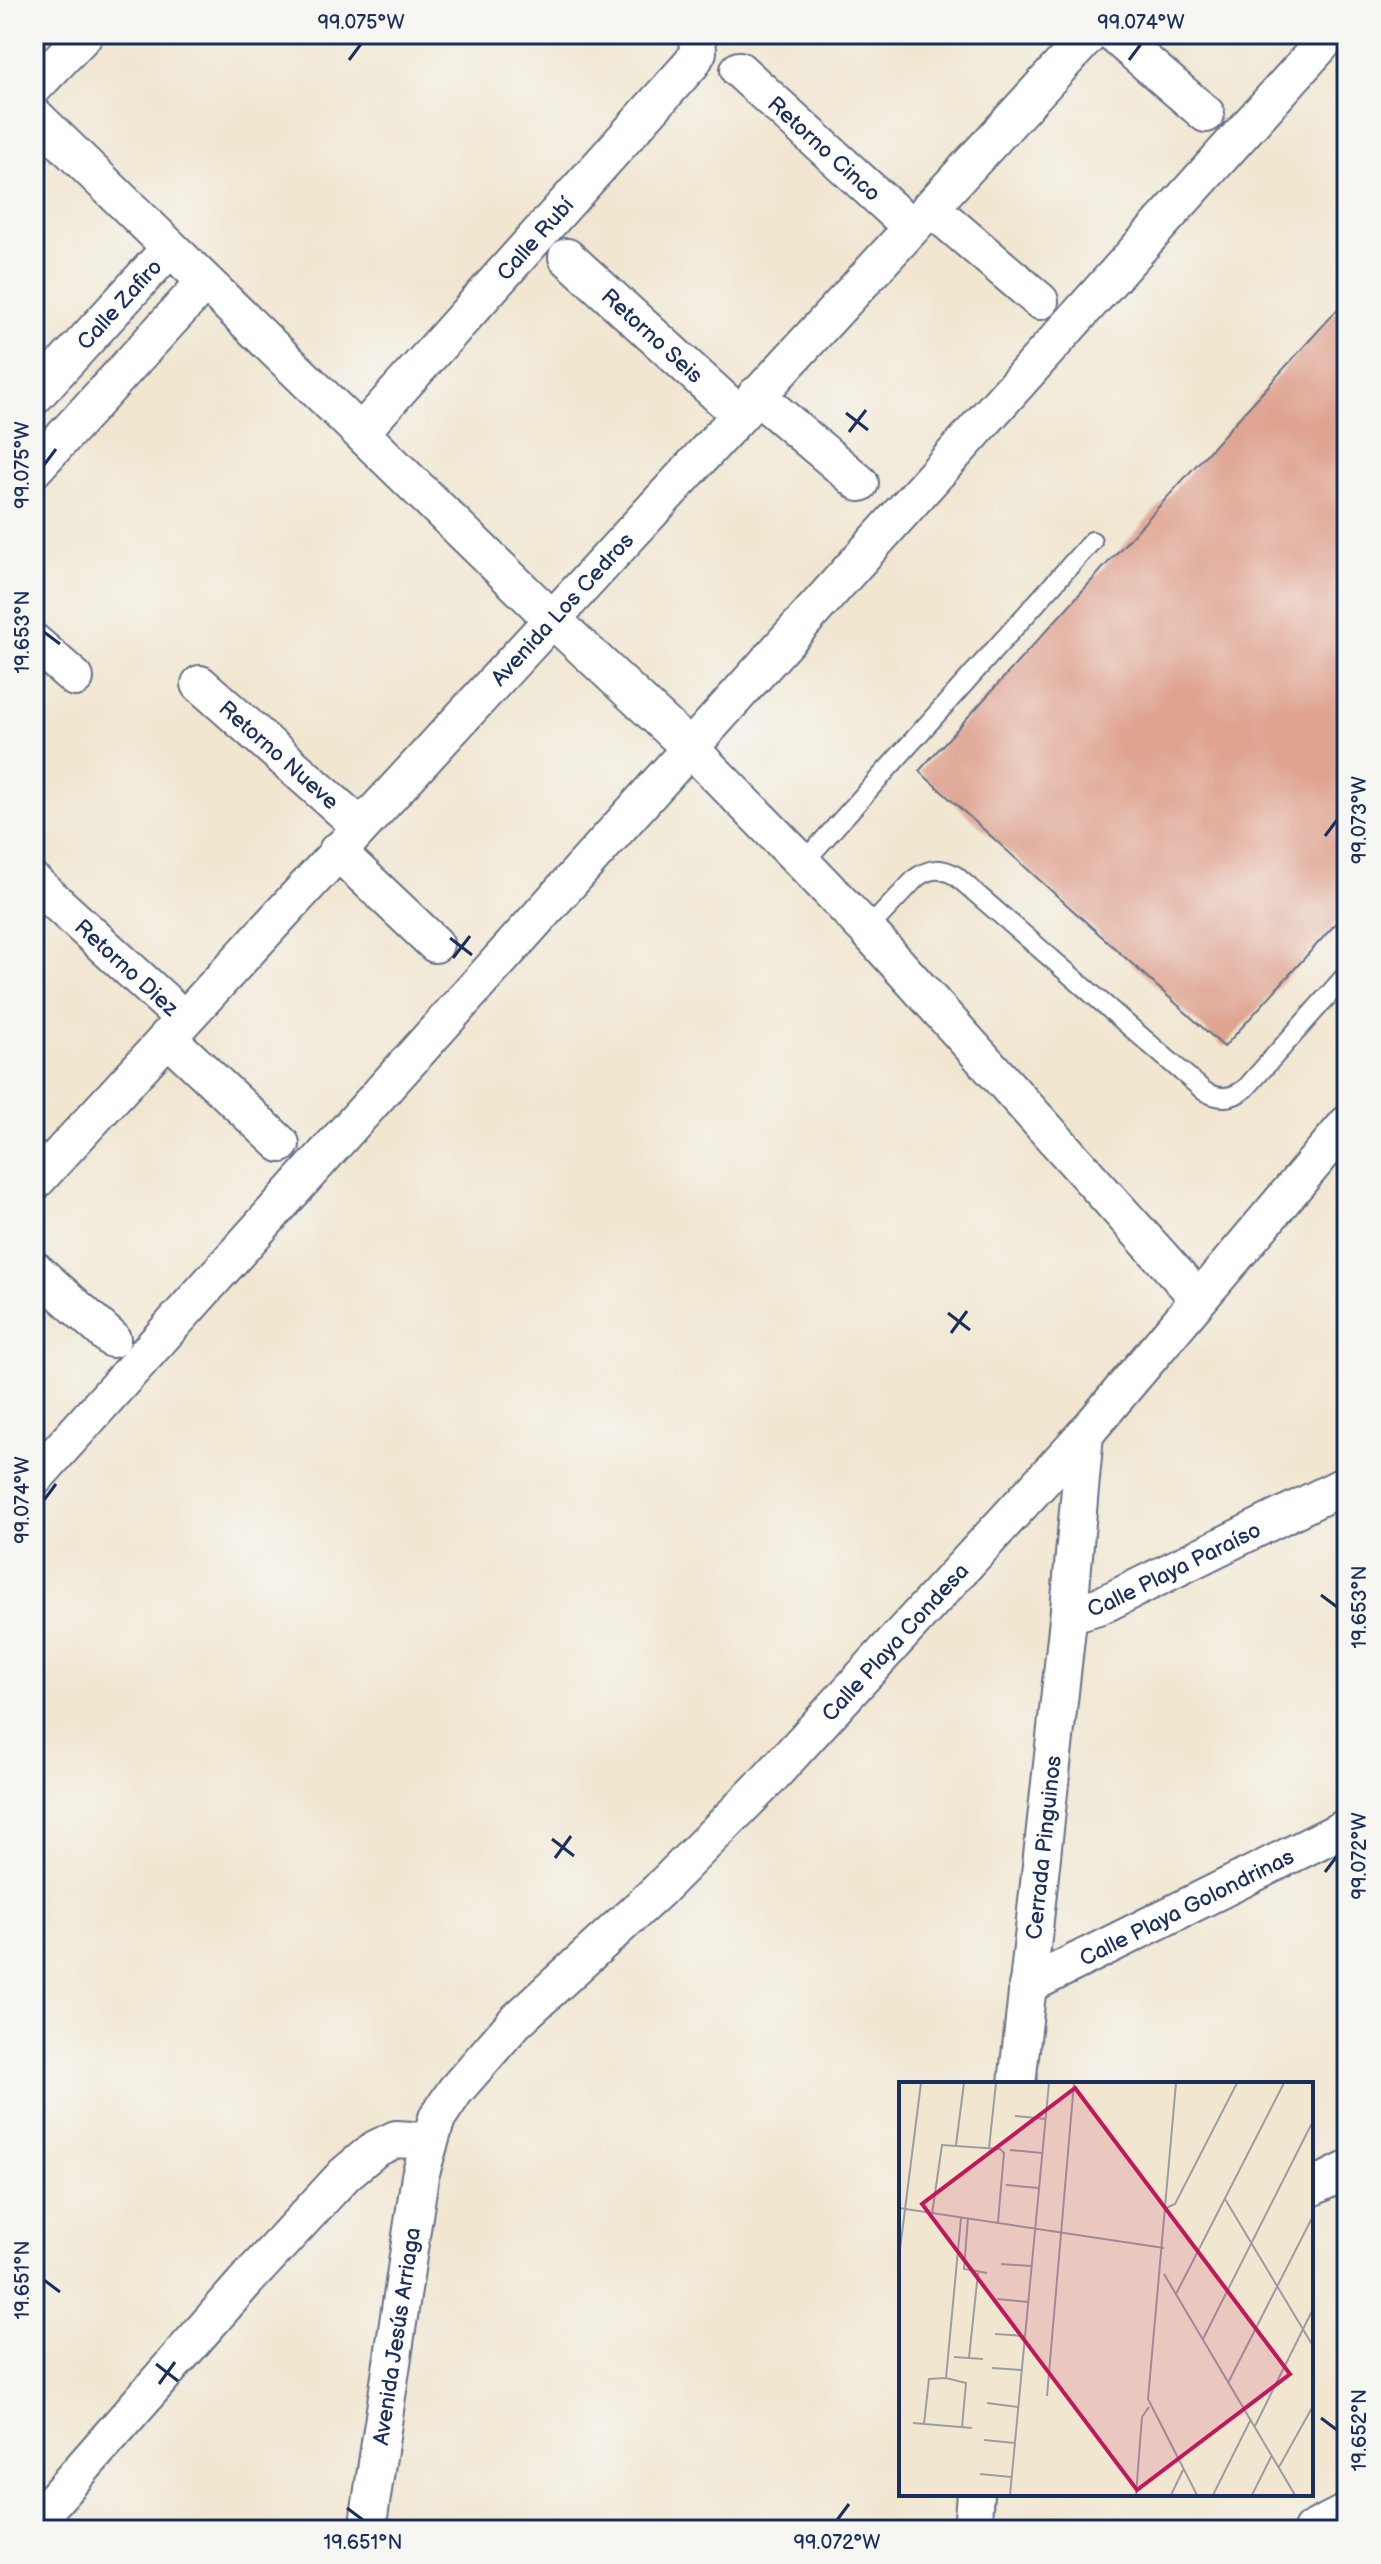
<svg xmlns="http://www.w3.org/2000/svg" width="1381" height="2564" font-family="'Balsamiq Sans',sans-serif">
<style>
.building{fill:#dfa390}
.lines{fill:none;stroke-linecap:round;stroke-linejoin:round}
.service-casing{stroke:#666f86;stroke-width:22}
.minor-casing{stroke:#666f86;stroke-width:40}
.service{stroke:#fff;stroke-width:18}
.minor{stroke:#fff;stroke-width:36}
.ticks{fill:none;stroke:#1b2f5e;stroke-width:3}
.labels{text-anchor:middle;stroke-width:7;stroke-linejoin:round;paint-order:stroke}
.street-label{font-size:22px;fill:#1b2f5e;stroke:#f6f6f2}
.inset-road{fill:none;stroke:#9b9da2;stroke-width:2}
.view{fill:#c2185b;fill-opacity:0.15;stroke:#c2185b;stroke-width:4}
.inset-edge{fill:none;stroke:#1b2f5e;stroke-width:4}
.neatline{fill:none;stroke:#1b2f5e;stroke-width:3}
.ticks-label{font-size:20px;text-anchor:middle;fill:#1b2f5e}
</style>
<rect width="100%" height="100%" fill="#f6f6f2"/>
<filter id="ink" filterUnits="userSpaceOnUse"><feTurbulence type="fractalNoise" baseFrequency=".0125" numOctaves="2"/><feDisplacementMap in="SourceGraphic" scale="16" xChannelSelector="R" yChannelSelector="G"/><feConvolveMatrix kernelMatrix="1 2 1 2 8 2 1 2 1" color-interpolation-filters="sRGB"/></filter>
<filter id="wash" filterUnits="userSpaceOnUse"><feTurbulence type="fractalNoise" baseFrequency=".006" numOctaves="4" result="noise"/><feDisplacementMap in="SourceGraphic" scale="32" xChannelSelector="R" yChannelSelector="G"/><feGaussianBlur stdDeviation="1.8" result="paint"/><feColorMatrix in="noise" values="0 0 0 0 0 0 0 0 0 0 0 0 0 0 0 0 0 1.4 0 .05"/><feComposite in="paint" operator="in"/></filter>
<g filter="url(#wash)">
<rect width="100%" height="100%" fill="#f1e6d0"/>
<g id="blocks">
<path class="building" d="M1347 299V911L1224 1047 919 771Z"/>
</g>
</g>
<g filter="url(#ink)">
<use href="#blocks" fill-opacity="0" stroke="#666f86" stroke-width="2"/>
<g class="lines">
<g class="service-casing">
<path id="service" d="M803 863 1092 541
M867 930 916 878C930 868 941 867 956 876L1204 1091C1220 1100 1232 1099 1246 1088L1347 974"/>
</g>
<g class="minor-casing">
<g id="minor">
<path d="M1113 34 1206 114"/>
<path id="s1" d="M739 70 911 227"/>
<path d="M34 87 85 34"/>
<path d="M34 115 551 618 690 748 803 863 867 930 1199 1299"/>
<path d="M930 207 1040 301"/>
<path id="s2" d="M567 257 739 414"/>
<path d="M756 395 860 483"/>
<path id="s3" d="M34 397 170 248"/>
<path id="s4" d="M361 432 692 63 698 52 697 34"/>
<path d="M34 469 205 282"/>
<path d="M34 642 75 678"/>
<path id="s5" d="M200 684 360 826"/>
<path d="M337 851 435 944"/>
<path id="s6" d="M34 882 184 1019"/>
<path d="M167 1037 281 1144"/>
<path id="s7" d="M34 1183 1090 34"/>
<path d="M34 1269 112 1339"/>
<path d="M34 1479 1331 34"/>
<path id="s8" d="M1069 1610 1082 1611 1104 1604 1347 1484"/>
<path id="s9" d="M1027 1986 1347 1827"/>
<path id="s10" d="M1017 2084 1069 1610 1085 1434"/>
<path d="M1311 2188 1347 2170"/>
<path d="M34 2523 245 2282 345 2174 375 2149 396 2139 429 2141"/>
<path id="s11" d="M367 2530 420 2176 437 2118 455 2091 515 2022 658 1891 768 1780 1085 1434 1347 1124"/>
<path d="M972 2530 975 2494"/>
<path d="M1312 2530 1347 2512"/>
</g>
</g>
<use href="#service" class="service"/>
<use href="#minor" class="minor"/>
</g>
</g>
<path class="ticks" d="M349 60 361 44M1129 60 1141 44M846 413 868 430M849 432 866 410M44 465 56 449M44 632 60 644M1325 836 1337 820M450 938 472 955M453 958 470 936M948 1313 970 1330M951 1333 967 1311M44 1500 56 1484M1321 1595 1337 1607M552 1839 574 1856M555 1858 571 1836M1325 1872 1337 1856M44 2280 60 2292M156 2364 178 2381M159 2384 175 2362M1321 2418 1337 2430M347 2508 363 2520M837 2520 849 2504"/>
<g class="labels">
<g class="street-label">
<text dy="8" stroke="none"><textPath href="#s1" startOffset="116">Retorno Cinco</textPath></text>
<text dy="8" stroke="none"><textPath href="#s4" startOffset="260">Calle Rubí</textPath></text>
<text dy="8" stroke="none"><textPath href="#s3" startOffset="126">Calle Zafiro</textPath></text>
<text dy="8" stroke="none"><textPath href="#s2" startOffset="116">Retorno Seis</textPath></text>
<text dy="8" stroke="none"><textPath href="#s7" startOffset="780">Avenida Los Cedros</textPath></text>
<text dy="8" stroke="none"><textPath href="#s5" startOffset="106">Retorno Nueve</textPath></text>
<text dy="8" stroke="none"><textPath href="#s6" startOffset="126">Retorno Diez</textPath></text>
<text dy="8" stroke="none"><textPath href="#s8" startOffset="114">Calle Playa Paraíso</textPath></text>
<text dy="8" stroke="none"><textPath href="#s11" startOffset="1080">Calle Playa Condesa</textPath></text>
<text dy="8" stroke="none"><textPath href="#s10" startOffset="238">Cerrada Pinguinos</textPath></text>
<text dy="8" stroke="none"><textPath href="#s9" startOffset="178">Calle Playa Golondrinas</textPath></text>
<text dy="8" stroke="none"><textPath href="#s11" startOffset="196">Avenida Jesús Arriaga</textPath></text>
</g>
</g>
<g transform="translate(899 2082)">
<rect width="414" height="414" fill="#f1e6d0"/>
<path class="inset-road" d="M277 1 249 317 298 413M116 34 147 37M57 63 65 1M90 66 97 1M111 68 143 71M107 103 140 106M326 117 414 264M0 126 265 166M267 126 276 122 338 1M33 132 43 63 101 67 105 71 99 140M69 136 65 187 88 191M0 175 22 1M102 182 132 184M265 192 396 413M277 212 385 1M98 217 129 220M96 252 125 254M304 257 414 39M55 275 84 277M70 276 79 191M93 286 122 288M47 296 62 136M329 301 414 134M148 314 175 1M88 321 119 325M14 341 73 346M25 342 30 297 47 296 67 301 63 345M356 344 414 227M85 358 116 361M380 385 414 324M81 392 112 395M111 413 150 1M237 413 243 335 250 325M272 413 284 388M314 413 352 337M353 413 373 373"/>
<path class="view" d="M176 6 391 292 238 408 23 122Z"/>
<rect width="414" height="414" class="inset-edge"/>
</g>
<rect width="1381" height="2564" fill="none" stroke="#f6f6f2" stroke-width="88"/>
<rect x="44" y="44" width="1293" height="2476" class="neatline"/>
<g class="ticks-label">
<text x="361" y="29">99.075°W</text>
<text x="1141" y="29">99.074°W</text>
<text transform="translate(22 465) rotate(-90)" y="7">99.075°W</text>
<text transform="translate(22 632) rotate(-90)" y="7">19.653°N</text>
<text transform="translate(1359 820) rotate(-90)" y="7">99.073°W</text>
<text transform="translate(22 1500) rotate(-90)" y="7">99.074°W</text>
<text transform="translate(1359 1607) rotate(-90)" y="7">19.653°N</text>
<text transform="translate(1359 1856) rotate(-90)" y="7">99.072°W</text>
<text transform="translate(22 2280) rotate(-90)" y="7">19.651°N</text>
<text transform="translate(1359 2430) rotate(-90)" y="7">19.652°N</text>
<text x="363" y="2549">19.651°N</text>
<text x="837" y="2549">99.072°W</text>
</g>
</svg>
